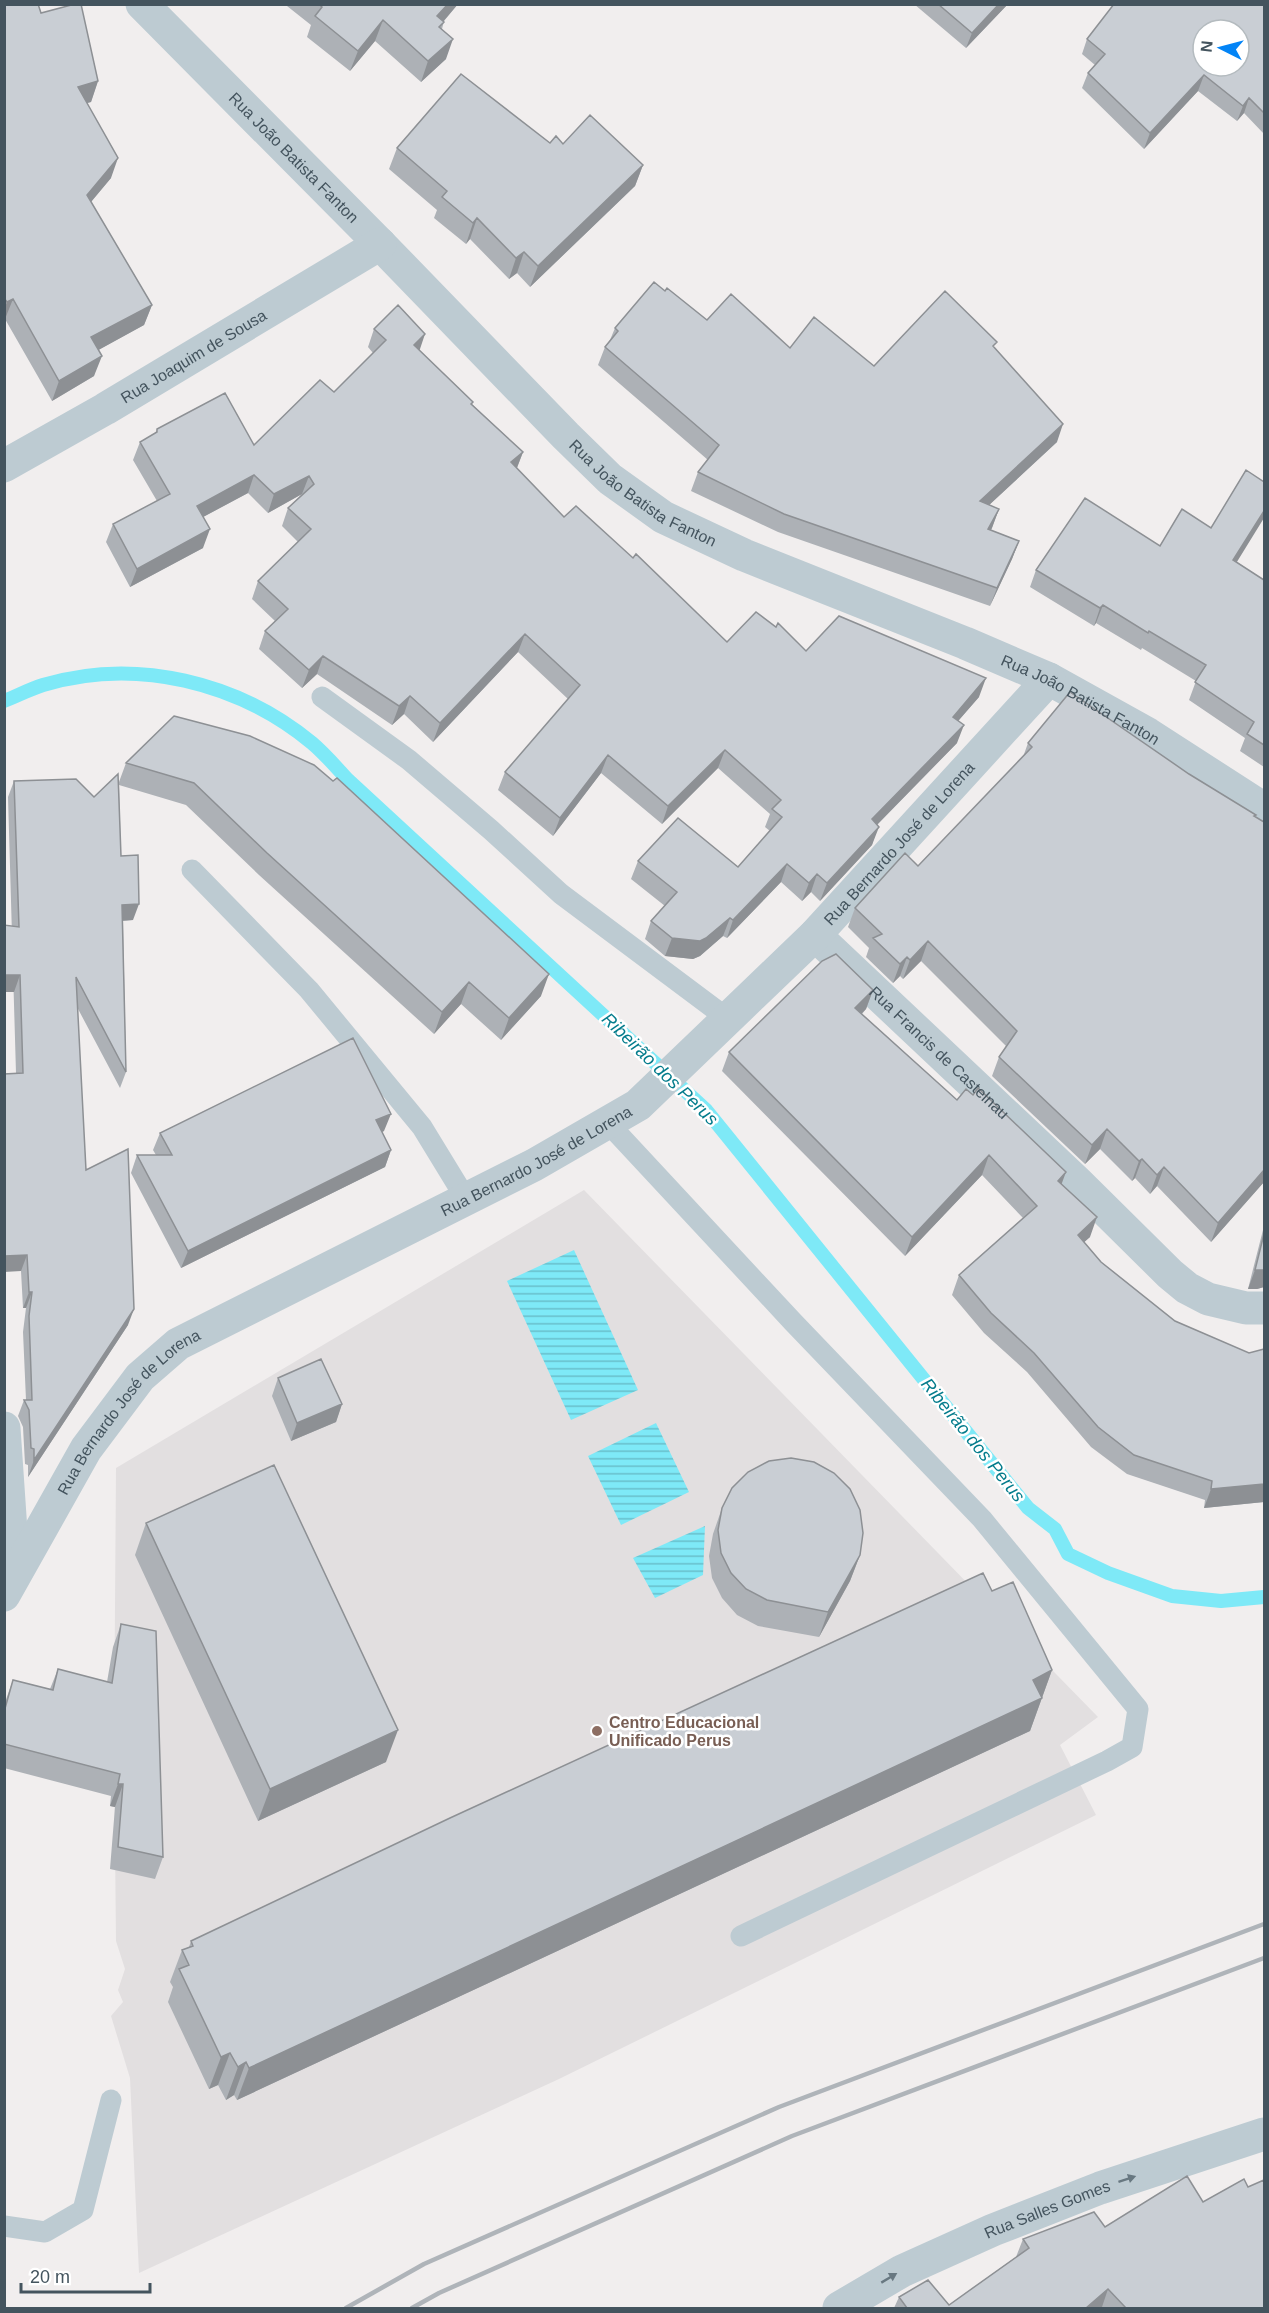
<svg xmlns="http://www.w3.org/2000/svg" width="1269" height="2313" font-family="Arial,sans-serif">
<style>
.education{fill:#e2dfe0}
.water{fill:url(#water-rules)}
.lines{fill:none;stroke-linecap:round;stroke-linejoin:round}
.stream{stroke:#7ee9f7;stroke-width:14}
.lane{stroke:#bdcbd2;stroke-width:21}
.street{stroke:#bdcbd2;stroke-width:33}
.rail{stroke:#afb4b9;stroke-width:4.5}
.wall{fill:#adb1b6}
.shaded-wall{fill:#8d9094}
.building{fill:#c9ced4;stroke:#8d9094;stroke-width:1.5;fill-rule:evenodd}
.oneway{fill:#687881}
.education-dot{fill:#8d6e63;stroke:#fff;stroke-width:2}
.labels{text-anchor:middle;stroke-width:5;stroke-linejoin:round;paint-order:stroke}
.street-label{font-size:16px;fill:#44545e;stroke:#fff}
.education-label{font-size:16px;font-weight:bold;fill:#785e54;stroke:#fff;text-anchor:start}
.water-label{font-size:18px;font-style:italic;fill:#047c8c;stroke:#fff}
</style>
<defs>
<pattern id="water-rules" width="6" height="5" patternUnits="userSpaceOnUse" patternTransform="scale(1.5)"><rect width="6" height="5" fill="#7ee9f7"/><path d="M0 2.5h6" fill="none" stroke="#69bfcb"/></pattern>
</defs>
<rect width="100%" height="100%" fill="#f1eeee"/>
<path class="education" d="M584 1190 1098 1717 1060 1745 1096 1815 559 2079 139 2273 130 2078 111 2016 123 2002 118 1990 125 1969 116 1941 114 1745 116 1468Z"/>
<path class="water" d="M574 1250 638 1390 571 1420 507 1281Z
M656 1423 689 1492 621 1525 588 1456Z
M705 1526 703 1575 655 1598 633 1558Z"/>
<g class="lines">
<path class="stream" d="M4 701C17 696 30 689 43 685 136 657 238 682 312 743 325 754 336 767 347 779L706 1110 1006 1481 1028 1508 1055 1529 1068 1554 1108 1573 1172 1596 1221 1601 1264 1597"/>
<path class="lane" d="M322 697 409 760 491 830 561 894 728 1019
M192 870 309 990 422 1127 466 1199
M607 1122 793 1322 982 1519 1138 1709 1132 1747 1107 1761 741 1936
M4 2226 45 2232 83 2210 111 2100"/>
<g class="street">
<path id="s1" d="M142 4 380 244 566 436 610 479 663 517 744 555 965 643 1049 679 1148 734 1264 809"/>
<path id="s2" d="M4 466 105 409 380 244"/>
<path id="s3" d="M815 935 1077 1182 1170 1274 1187 1288 1208 1299 1246 1308H1264"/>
<path d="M4 1428 14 1575"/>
<path id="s4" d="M4 1595 86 1449 140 1377 178 1344 534 1165 638 1105 815 935 1049 679"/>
<path id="s5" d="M839 2308 902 2271 993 2230 1100 2188 1264 2134"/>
</g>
<path class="rail" d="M346 2308 424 2264 779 2107 1264 1924
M412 2308 439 2293 792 2136 1264 1958"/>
</g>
<path class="wall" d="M4 4 41 13 98 81 91 102 87 103 111 178 91 202 152 305 144 325 98 350 94 376 52 401 5 319 4 320Z
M287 4H458L444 21 442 29 446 59 421 82 375 41 350 71 307 37 311 25 287 6Z
M914 4H1008L966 48Z
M1264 4V134L1244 113 1237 121 1198 91 1144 149 1082 88 1088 73 1095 65 1082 54 1087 39Z
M550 143 563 144 643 165 635 186 530 287 517 273 509 279 470 239 466 244 434 218 437 210 389 169 397 148Z
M707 320 790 348 874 366 995 348 1057 442 989 505 999 509 991 530 1019 541 1012 559 990 606 778 532 691 491 698 472 708 460 598 365 605 347 610 340 615 328Z
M374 329 419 350 473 402 472 404 523 452 517 468 564 517 727 642 806 651 979 697 958 721 957 743 877 825 872 845 820 901 811 892 802 901 781 882 727 938 723 936 700 956 693 959 665 956 645 939 651 921 665 906 631 879 638 861 738 867 770 831 765 827 770 814 718 768 662 824 601 773 553 836 498 790 505 772 568 699 518 652 433 742 404 714 392 725 317 674 302 688 259 649 265 631 275 621 252 599 258 581 298 542 282 526 288 508 302 494 268 513 248 493 203 517V548L130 587 106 542 113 524 157 501 133 460 140 442 155 434 157 429 254 445 334 392 373 353 368 347Z
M1160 546 1237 562 1264 580V767L1240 751 1245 738 1189 700 1196 681 1142 648 1141 650 1096 623 1094 626 1030 587 1036 570Z
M174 716 541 996 501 1040 461 1004 434 1034 259 875 186 805 119 785 121 856 133 920 123 921 126 1072 120 1088 77 1007 86 1170 128 1325 28 1477V1465L25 1464 23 1427 18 1416 24 1400H26L23 1332 26 1308H23L21 1271 16 1073 8 797 14 781 94 797 119 782 126 763Z
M1028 743 1189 774 1255 817 1264 1182 1211 1242 1157 1186 1150 1194 1135 1178 1132 1181 1100 1149 1085 1164 992 1076 999 1057 1006 1046 921 961 903 979 900 976 893 983 866 957 869 948 848 927 855 908 918 866 1023 757Z
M873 990 866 1009 862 1014 957 1100 1062 1184 1090 1237 1084 1242 1101 1262 1175 1321 1249 1353 1264 1349V1502L1204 1508 1205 1500 1127 1474 1091 1447 1027 1372 984 1333 952 1295 959 1275 1023 1218 982 1175 905 1256 722 1071 729 1052Z
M384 1131 382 1132 391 1150 385 1167 181 1268 131 1173 137 1155H156L153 1150 160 1133Z
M1264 1226V1287L1257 1289H1248Z
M278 1378 342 1404 336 1422 291 1441 272 1396Z
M722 1508 860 1555 850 1581 819 1637 758 1626 737 1615 722 1598 712 1578 709 1556 713 1534Z
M146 1523 386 1762 258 1821 135 1555Z
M992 1591 1052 1670 1030 1731 237 2100 234 2095 226 2100 218 2085 209 2089 168 2002 173 1987 170 1982 182 1950 189 1947 191 1941Z
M121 1624 163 1857 155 1879 110 1869 115 1807 110 1806 111 1796 4 1768V1705L13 1680 50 1689 58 1669 107 1682 113 1647Z
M1105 2227 1264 2308H1103L1102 2307 1101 2308H894L899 2297 949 2305 1016 2257 1023 2239Z"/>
<path class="shaded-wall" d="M448 4H458L430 37 437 16Z
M999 4H1008L966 48 972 33Z
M383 20 375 41 350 71 358 51Z
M453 39 446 59 421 82 428 61Z
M1204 75 1198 91 1144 149 1150 133Z
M98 81 91 102 71 107 78 87Z
M1249 98 1244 113 1237 121 1243 106Z
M118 158 111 178 80 215 87 195Z
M643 165 635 186 530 287 538 266Z
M477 218 470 239 466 244 473 223Z
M524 252 517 273 509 279 516 258Z
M13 299 5 319 4 320V309L7 302Z
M152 305 144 325 84 358 91 337Z
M425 334 419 352 414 345Z
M102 356 94 376 52 401 59 381Z
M1063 424 1057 442 973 520 980 501Z
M523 452 516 470 511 462Z
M254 475 248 493 190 524 197 506Z
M309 476 302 494 268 513 274 494Z
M999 509 992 528 981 548 988 529Z
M1264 511V518L1227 578 1233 560Z
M210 529 203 548 130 587 137 569Z
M1019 541 1012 559 990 606 997 588Z
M1103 605 1096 623 1094 626 1100 608Z
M525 634 518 652 433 742 440 723Z
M323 656 317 674 302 688 309 670Z
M986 678 979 697 946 735 953 717Z
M410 696 404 714 392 725 399 706Z
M964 725 957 743 865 837 872 819Z
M725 750 718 768 662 824 668 806Z
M608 755 601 773 553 836 560 818Z
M879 827 872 845 820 901 827 883Z
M787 864 781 882 727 938 733 920Z
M817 874 811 892 802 901 809 883Z
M139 904 133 920 116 921 122 905Z
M730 918 723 936 700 956 693 959 665 956 672 938Z
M928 941 921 961 903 979 910 960Z
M907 957 900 976 893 983 900 964Z
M549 974 541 996 501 1040 509 1018Z
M4 975H20L14 992H4Z
M469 982 461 1004 434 1034 442 1012Z
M873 990 866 1009 848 1027 855 1008Z
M391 1114 384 1131 369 1138 376 1120Z
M1107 1129 1100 1149 1085 1164 1092 1145Z
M391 1150 385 1167 181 1268 188 1251Z
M989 1155 982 1175 905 1256 912 1237Z
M1142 1159 1135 1178 1132 1181 1139 1161Z
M1164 1167 1157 1186 1150 1194 1157 1175Z
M1264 1170V1182L1211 1242 1218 1223Z
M1066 1172 1059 1191 1058 1181Z
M1097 1217 1090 1237 1071 1254 1078 1235Z
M27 1255 21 1271 4 1272V1256Z
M1255 1270H1264V1287L1257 1289H1248Z
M29 1292H32L26 1308H23Z
M134 1309 128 1325 28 1477 34 1460Z
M342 1404 336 1422 291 1441 297 1423Z
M1264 1484V1502L1204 1508 1211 1489Z
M860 1555 850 1581 819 1637 828 1612Z
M1052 1670 1030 1731 237 2100 249 2068Z
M398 1730 386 1762 258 1821 270 1789Z
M118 1784H123L115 1807 110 1806Z
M230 2053 218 2085 209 2089 221 2057Z
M246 2062 234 2095 226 2100 238 2067Z
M1108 2289 1102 2307 1101 2308H1086Z"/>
<path class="building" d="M4 4H38L41 13 75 4H81L98 81 78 87 118 158 87 195 152 305 91 337 102 356 59 381 13 299 7 302 4 298Z
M319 4H448L437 16 444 22 439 27 453 39 428 61 383 20 358 51 315 16 322 7Z
M938 4H999L972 33Z
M1114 4H1264V113L1249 98 1243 106 1204 75 1150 133 1088 73 1105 54 1087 39ZM1203 30H1239V66H1203Z
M461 74 550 143 556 136 563 144 590 115 643 165 538 266 524 252 516 258 477 218 473 223 442 197 447 191 397 148Z
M654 282 665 291 667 288 707 320 731 294 790 348 814 317 874 366 945 291 997 342 993 346 1063 424 980 501 999 509 988 529 1019 541 997 588 784 514 698 472 719 445 605 347 618 331 615 328Z
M398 305 425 334 414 345 473 402 471 404 523 452 511 462 564 517 576 506 633 558 636 554 727 642 756 612 776 627 778 623 806 651 839 616 986 678 953 717 964 725 872 819 879 827 827 883 817 874 809 883 787 864 733 920 730 918 706 938 700 941 672 938 651 921 677 892 638 861 678 818 738 867 782 817 772 809 781 800 725 750 668 806 608 755 560 818 505 772 580 685 525 634 440 723 410 696 399 706 323 656 309 670 265 631 288 609 258 581 311 529 288 508 314 484 309 476 274 494 254 475 197 506 210 529 137 569 113 524 170 494 140 442 157 432V429L225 393 254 445 320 380 334 392 386 340 374 329Z
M1246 470 1264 482V511L1233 560 1264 580V745L1247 734 1254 722 1195 682 1206 665 1149 631 1148 633 1103 605 1100 608 1036 570 1085 498 1160 546 1182 509 1211 528Z
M1070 692 1189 774 1256 815 1254 816 1264 822V1170L1218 1223 1164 1167 1157 1175 1142 1159 1139 1161 1107 1129 1092 1145 999 1057 1017 1031 928 941 910 960 907 957 900 964 873 938 882 934 855 908 905 853 918 866 1032 747 1028 743Z
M174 716 250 736 314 765 333 781 337 778 549 974 509 1018 469 982 442 1012 267 853 194 783 126 763Z
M118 774 121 856 138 855 139 904 122 905 126 1072 76 977 86 1170 128 1149 134 1309 34 1460V1449L31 1448 29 1410 24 1400H32L29 1316 32 1292H29L27 1255 4 1256V1074L23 1073 20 975H4V925L19 927 14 781 76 779 94 797Z
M836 954 873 990 855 1008 957 1100 966 1089 973 1095 978 1088 1066 1172 1058 1181 1097 1217 1078 1235 1101 1262 1175 1321 1249 1353 1264 1349V1484L1211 1489 1212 1481 1134 1455 1098 1427 1034 1353 991 1313 959 1275 1037 1206 989 1155 912 1237 729 1052 822 961Z
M353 1038 391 1114 376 1120 391 1150 188 1251 137 1155H172L160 1133Z
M1264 1234V1270H1255Z
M321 1359 342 1404 297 1423 278 1378Z
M791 1458 814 1462 834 1473 850 1489 860 1510 863 1533 860 1555 828 1612 767 1600 746 1589 731 1573 721 1553 718 1530 722 1508 732 1488 748 1472 769 1461Z
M274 1465 398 1730 270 1789 146 1523Z
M983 1573 992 1591 1013 1582 1052 1670 1033 1680 1042 1698 249 2068 246 2062 238 2067 230 2053 221 2057 179 1969 189 1965 182 1950 193 1946 191 1941 450 1818Z
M121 1624 156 1631 163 1857 118 1847 123 1784H118L120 1774 4 1744V1712L13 1680 53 1690 58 1669 112 1683Z
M1187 2176 1203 2202 1244 2179 1248 2187 1264 2180V2308H1126L1108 2289 1086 2308H907L899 2297 928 2280 949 2305 1029 2248 1023 2239 1094 2212 1105 2227Z"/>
<defs><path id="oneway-solid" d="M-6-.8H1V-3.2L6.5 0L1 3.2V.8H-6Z" transform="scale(1.5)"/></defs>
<g class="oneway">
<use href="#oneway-solid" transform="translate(1127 2179) rotate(-18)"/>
<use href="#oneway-solid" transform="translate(889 2278) rotate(-31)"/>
</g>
<circle class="education-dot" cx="597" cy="1731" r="6"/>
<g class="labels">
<g class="street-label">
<text dy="6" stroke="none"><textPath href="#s1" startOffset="216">Rua João Batista Fanton</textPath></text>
<text dy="6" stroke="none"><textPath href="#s2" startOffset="219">Rua Joaquim de Sousa</textPath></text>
<text dy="6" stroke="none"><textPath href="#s1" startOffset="702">Rua João Batista Fanton</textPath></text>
<text dy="6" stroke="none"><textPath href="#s1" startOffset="1188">Rua João Batista Fanton</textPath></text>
<text dy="6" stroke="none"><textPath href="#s4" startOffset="1196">Rua Bernardo José de Lorena</textPath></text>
<text dy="6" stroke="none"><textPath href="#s3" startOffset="171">Rua Francis de Castelnau</textPath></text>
<text dy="6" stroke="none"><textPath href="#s4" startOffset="710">Rua Bernardo José de Lorena</textPath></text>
<text dy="6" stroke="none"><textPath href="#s4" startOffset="224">Rua Bernardo José de Lorena</textPath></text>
<text dy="6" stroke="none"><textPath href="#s5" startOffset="231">Rua Salles Gomes</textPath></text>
</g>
<g class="education-label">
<text x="609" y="1728">Centro Educacional<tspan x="609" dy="18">Unificado Perus</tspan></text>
</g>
<g class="water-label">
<text transform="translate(660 1069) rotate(44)" y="6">Ribeirão dos Perus</text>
<text transform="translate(973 1440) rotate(51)" y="6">Ribeirão dos Perus</text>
</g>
</g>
<rect width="1269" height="2313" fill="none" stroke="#44545e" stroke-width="12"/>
<g transform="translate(1221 48) rotate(276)"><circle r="28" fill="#ffffff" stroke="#b4bbbf" stroke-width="1.5"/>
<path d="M0-4.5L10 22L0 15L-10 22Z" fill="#0384f6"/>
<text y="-9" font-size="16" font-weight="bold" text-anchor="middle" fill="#44545e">N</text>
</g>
<path d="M21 2283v9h129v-9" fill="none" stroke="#44545e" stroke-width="3"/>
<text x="30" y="2283" font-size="18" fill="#44545e" stroke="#ffffff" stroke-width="4.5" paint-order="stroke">20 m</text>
</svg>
